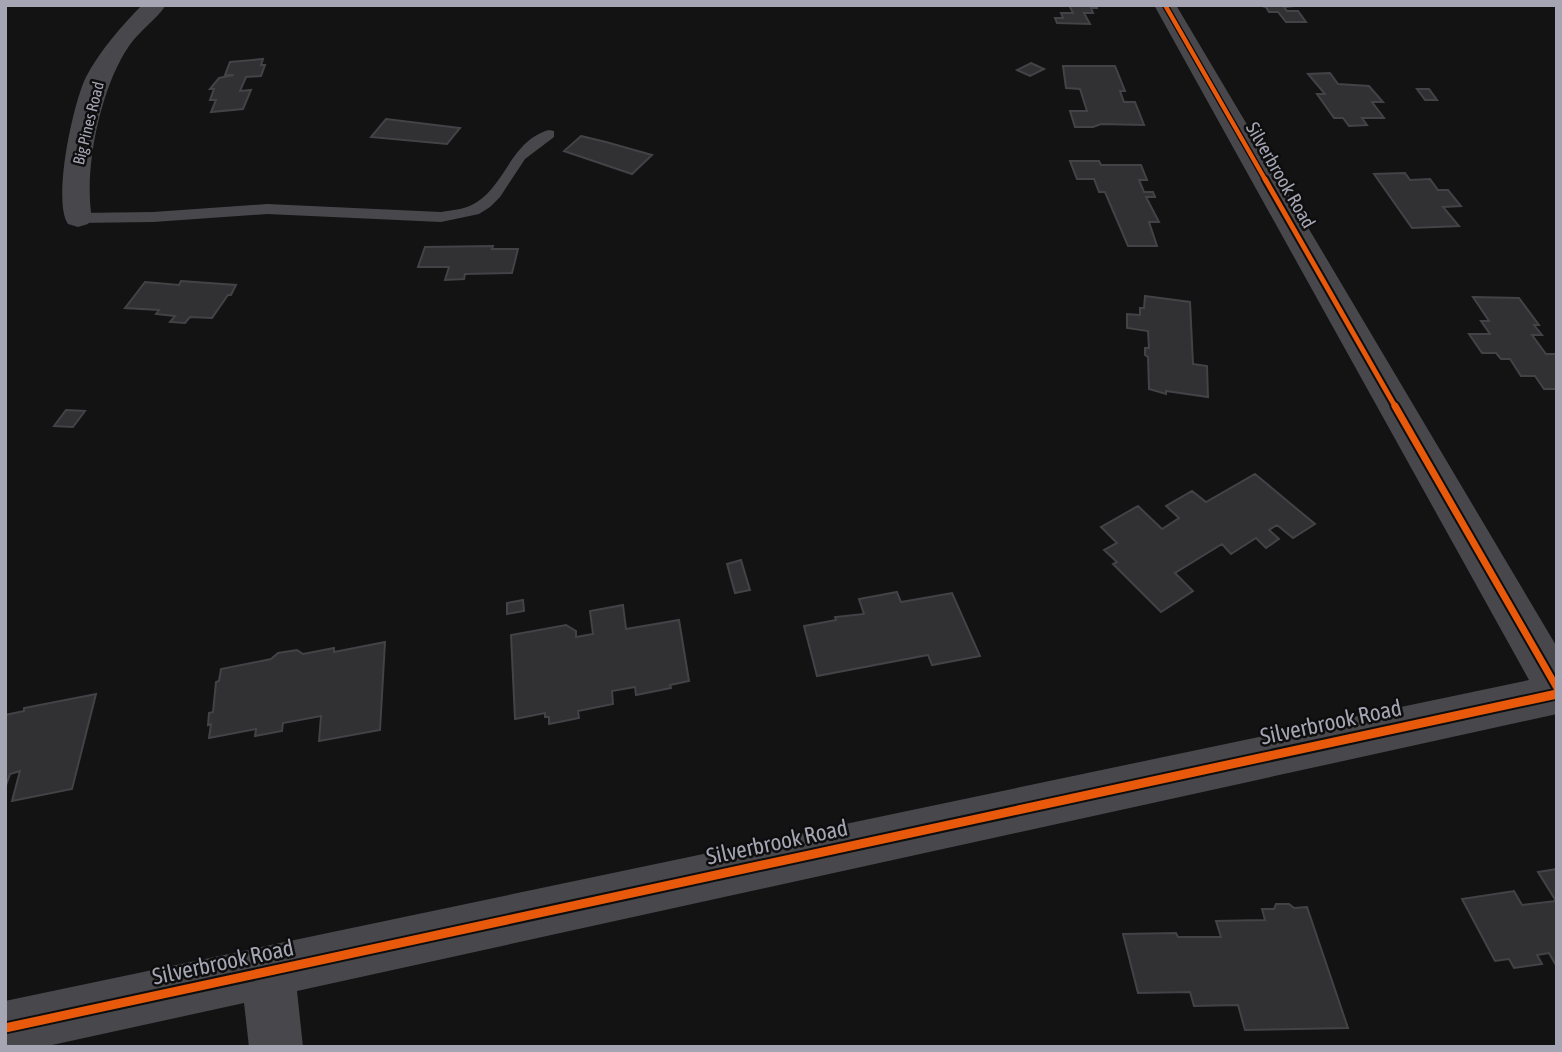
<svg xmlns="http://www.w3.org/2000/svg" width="1562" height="1052" font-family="'Asap Condensed',sans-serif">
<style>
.building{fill:#313133;stroke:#434347;stroke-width:2}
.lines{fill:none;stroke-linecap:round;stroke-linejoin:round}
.service{fill:#48484c;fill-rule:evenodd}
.minor{fill:#48484c;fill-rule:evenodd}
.cycleway-far3-casing{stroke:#0e0e0f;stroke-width:7}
.cycleway-far2-casing{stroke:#0e0e0f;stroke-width:9}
.cycleway-far1-casing{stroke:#0e0e0f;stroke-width:11}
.cycleway-casing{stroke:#0e0e0f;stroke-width:13}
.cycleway-far3{stroke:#e8590c;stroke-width:4.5}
.cycleway-far2{stroke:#e8590c;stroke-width:5}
.cycleway-far1{stroke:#e8590c;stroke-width:7}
.cycleway{stroke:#e8590c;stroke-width:9}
.labels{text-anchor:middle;stroke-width:5;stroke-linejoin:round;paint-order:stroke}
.far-street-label{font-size:16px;fill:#a5a5b4;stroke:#0e0e0f}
.street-label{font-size:19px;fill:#a5a5b4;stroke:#0e0e0f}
.near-street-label{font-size:23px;fill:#a5a5b4;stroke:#0e0e0f}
</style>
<rect width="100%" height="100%" fill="#131314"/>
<path class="building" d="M1069 5H1096L1097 8H1091L1093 13H1084L1090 24 1057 23 1055 18H1063L1061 13H1073Z
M1257 5H1305L1284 7 1287 11H1298L1306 22H1286L1278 12H1269L1266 7Z
M263 59 261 65H265L261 76 246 77 240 91 251 90 243 109 211 112 216 100H210L214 89H210L219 78 234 75H225L230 62Z
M1031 63 1044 69 1030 76 1017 70Z
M1063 66H1115L1125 91H1120L1124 102H1135L1144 125 1101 124 1093 127H1075L1070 111H1087L1080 89 1066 88Z
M1330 73 1338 84 1369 86 1383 102H1372L1384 118H1362L1367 125 1349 126 1343 118H1334L1317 94H1325L1308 74Z
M1417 89H1429L1437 100H1425Z
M386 119 435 125 460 128 447 144 371 137Z
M581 136 606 142 652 155 632 174 564 151Z
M1070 161H1099L1101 165H1141L1147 180H1139L1144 192H1153L1155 197H1146L1159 222H1149L1157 246H1128L1105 192H1099L1094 179H1077Z
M1405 173 1410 180 1430 179 1438 190H1448L1461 206 1443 207 1459 226 1412 228 1374 174Z
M493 246 492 249H518L512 273 465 274 464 279 445 280 449 267H418L425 247Z
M181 281 236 285 231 295H228L212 318 190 317 185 323 170 322 175 316 156 314 159 310 125 308 145 282 179 285Z
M1145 296 1190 302 1193 364 1207 366 1208 397 1166 391V394L1149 389 1148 357 1145 355V348H1149L1148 331 1127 328V314L1140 315V308H1144Z
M1473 297 1519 298 1539 325H1534L1542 335H1532L1546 354H1557V389H1544L1535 376H1521L1510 359H1501L1496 353H1482L1469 334H1490L1481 321H1489Z
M66 410 85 411 73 427 54 426Z
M1255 474 1315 524 1293 538 1277 525 1269 530 1279 539 1266 548 1256 538 1231 554 1222 544 1175 573 1193 591 1161 612 1113 564 1117 562 1104 550 1117 543 1101 527 1138 506 1162 529 1179 518 1166 506 1192 491 1206 502Z
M741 560 750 590 735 593 727 564Z
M897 592 901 602 952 593 980 656 932 665 928 655 817 676 804 626 836 620 835 617 864 614 859 599Z
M523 600 524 611 507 614V603Z
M623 605 626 629 679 620 689 681 670 685 671 688 636 695 635 687 612 691 613 704 578 711 579 718 549 724V717H545V713L515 719 511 635 566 625 576 631V637L593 634 590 611Z
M385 642 380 730 319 741 321 716 283 723 282 731 255 736 256 729 209 738 211 724 208 725 209 713 213 712 216 682 219 681 221 669 271 659 278 653 297 650 303 654 334 648V652Z
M96 694 72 789 12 801 20 771 10 774 5 788V715L24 711V708Z
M1557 869V967L1549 953 1537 955 1542 964 1514 968 1509 959 1495 961 1462 899 1514 891 1522 905 1556 901 1538 872Z
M1276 904H1289L1294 908 1307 907 1348 1028 1245 1030 1238 1005 1194 1006 1190 992 1138 993 1123 934 1176 933 1178 937H1221L1216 921 1265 920 1262 909H1274Z"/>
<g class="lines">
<path class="service" d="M549 130 554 131V137L525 159 500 197 490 207 479 214 441 222 267 214 153 222 78 223 70 218 78 213 153 212 267 204 441 212C454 210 467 209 477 202 506 183 512 140 549 130Z"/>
<path class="minor" d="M142 5H166C156 20 139 31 129 46 101 86 83 170 92 218L88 224 78 227 68 224C52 201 73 103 86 77 101 49 120 28 142 5Z
M1154 5H1176L1557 647V714L297 991 303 1047H249L244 1003 43 1047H5V1001L1529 680Z"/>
<g class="cycleway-far3-casing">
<path id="cycleway-far3" d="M1165 5 1266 181"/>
</g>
<g class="cycleway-far2-casing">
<path id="cycleway-far2" d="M1265 179 1396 408"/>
</g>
<g class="cycleway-far1-casing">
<path id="cycleway-far1" d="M1395 406 1557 688"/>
</g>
<g class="cycleway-casing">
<path id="cycleway" d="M5 1028 1557 694"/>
</g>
<use href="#cycleway-far3" class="cycleway-far3"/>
<use href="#cycleway-far2" class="cycleway-far2"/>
<use href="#cycleway-far1" class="cycleway-far1"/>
<use href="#cycleway" class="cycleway"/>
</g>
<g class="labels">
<g class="far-street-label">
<text transform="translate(88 123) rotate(-76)" y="6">Big Pines Road</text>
</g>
<g class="street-label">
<text transform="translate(1281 175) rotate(60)" y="7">Silverbrook Road</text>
</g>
<g class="near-street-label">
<text transform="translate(1331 722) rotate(-12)" y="8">Silverbrook Road</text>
<text transform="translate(777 842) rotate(-12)" y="8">Silverbrook Road</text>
<text transform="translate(223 962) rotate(-12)" y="8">Silverbrook Road</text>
</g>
</g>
<rect width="1562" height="1052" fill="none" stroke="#a5a5b4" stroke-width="14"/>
</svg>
